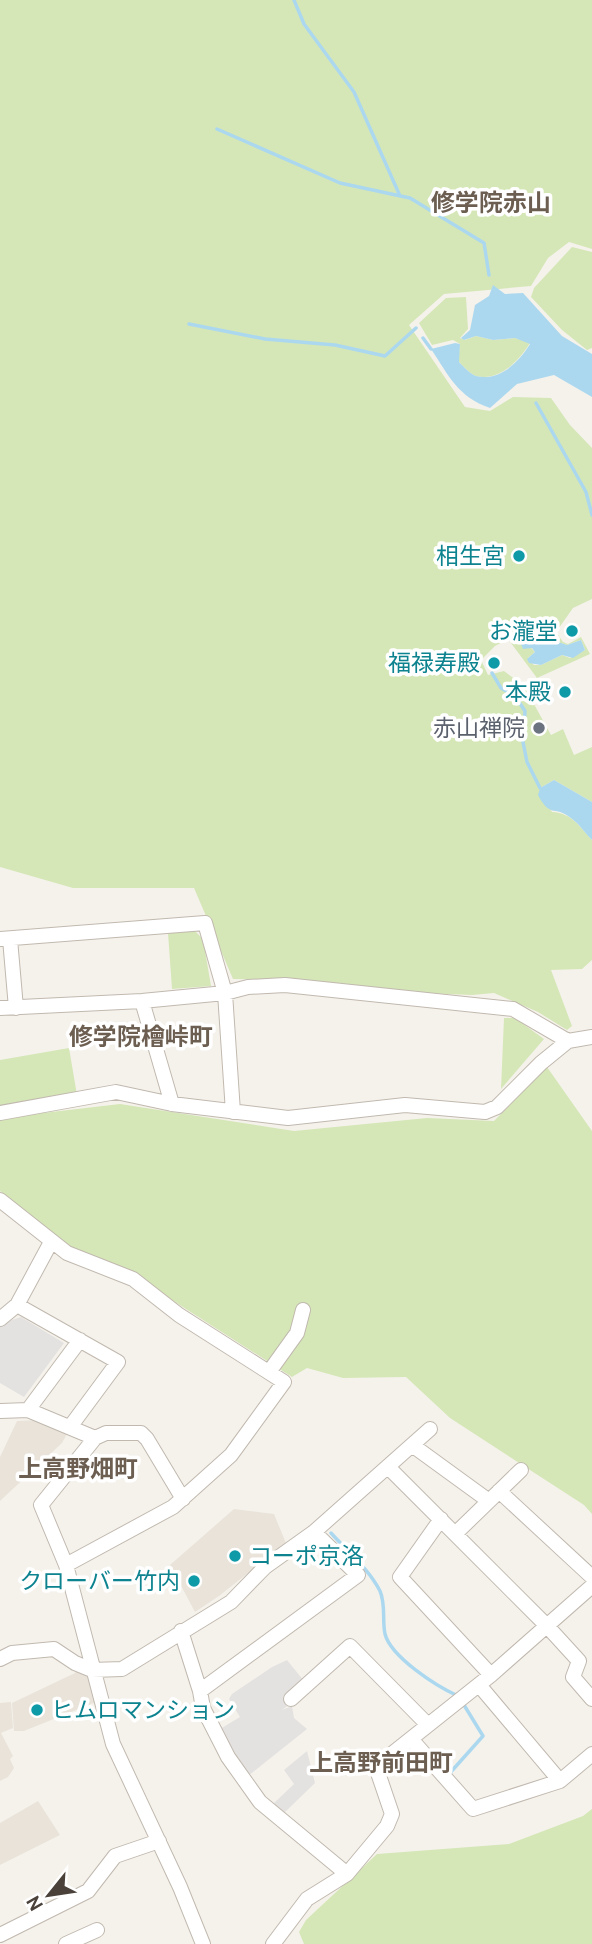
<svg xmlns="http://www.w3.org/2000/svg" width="592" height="1944" font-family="Cabin,'Noto Sans JP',sans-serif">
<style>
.residential{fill:#e9e3da}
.green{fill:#d5e7b7;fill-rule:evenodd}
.parking{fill:#e4e2e0}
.water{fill:#acd8ef}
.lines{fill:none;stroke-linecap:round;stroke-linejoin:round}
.stream{stroke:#acd8ef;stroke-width:3.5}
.minor-casing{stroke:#c1b9af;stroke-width:16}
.minor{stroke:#fff;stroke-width:14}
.culture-dot{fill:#0f9aa8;stroke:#fff;stroke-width:2.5}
.worship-dot{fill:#6b7280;stroke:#fff;stroke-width:2.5}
.labels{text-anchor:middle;stroke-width:7;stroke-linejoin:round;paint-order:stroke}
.culture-label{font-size:23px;fill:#0d838f;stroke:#fff;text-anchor:end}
.worship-label{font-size:23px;fill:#5b616d;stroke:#fff;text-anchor:end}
.neighbourhood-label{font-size:24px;font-weight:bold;fill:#6c5f51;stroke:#fff}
</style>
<rect width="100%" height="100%" fill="#f5f2ec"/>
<path class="residential" d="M39 1420 68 1432 62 1443 0 1501V1457L17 1421Z
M234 1509 274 1514 286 1543 219 1596 195 1612 170 1565Z
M78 1669 89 1676 96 1702 24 1731H14L12 1703 75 1673Z
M11 1702 13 1728 1 1733 13 1756 10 1759 14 1768 8 1777 0 1781V1703Z
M38 1801 60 1835 0 1865V1823Z"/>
<path class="green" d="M0 0H592V249L569 242 548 258 531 286 444 294 409 325 465 407 490 411 513 397 551 398 570 425 592 448V599L573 608 556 632 563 642 568 644 581 637 590 654 537 678 508 639 495 646 481 660 488 675 504 671 524 686 551 735 563 729 574 755 592 747V802L554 780 540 788 552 812C572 813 580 827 592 840V960L582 969 551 970 572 1026 567 1030 538 1012 494 993 472 995 422 993 301 980 233 979 194 888H73L0 867ZM537 635 567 645 581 640 585 650 570 658 562 655 541 665H534L528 658 535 652 525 641Z
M572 247 592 252V348L587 350 562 330 531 297 534 288Z
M466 297 468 329 460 338 465 340 476 336 493 340 515 338 530 343C519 361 499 382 476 376 470 374 463 366 458 361L460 344 453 340 432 345 419 323 446 298Z
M194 930 203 939 211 986 172 989 168 933Z
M504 1018H515L544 1039 501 1089Z
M69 1048 77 1095 0 1111V1060Z
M547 1067 592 1131V1514L584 1505 450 1418 406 1377 343 1378 307 1368 292 1377 133 1275 73 1249 0 1191V1118L120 1104 294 1131 427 1118 494 1121Z
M592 1809V1944H304L299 1932 306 1920 377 1854 509 1844 583 1816Z"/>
<path class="parking" d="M21 1317 64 1343 24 1397 0 1383V1324Z
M287 1660 304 1681 290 1704 282 1710 292 1706 294 1718 307 1729 248 1776 220 1729 240 1717 229 1699 232 1694 272 1667Z
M307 1751 315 1783 283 1814 273 1804 294 1784 284 1770Z"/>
<path class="water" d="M493 285 505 294 523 293 562 336 592 354V397L554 375 517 384 490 408C458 397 449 376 431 349L455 343 460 344 459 362C463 366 470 374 476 376 499 382 519 362 530 344L515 338 493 340 476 336 464 340 461 338 470 330 475 305 489 296Z
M538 635 567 645 581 640 585 650 573 658 562 655 541 665 529 663 527 659 535 652 532 648 523 649 521 644Z
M554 780 592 802V840C584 832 578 822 568 816 554 806 550 818 538 795L540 788Z"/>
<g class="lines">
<path class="stream" d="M294 0 304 24 354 92 400 196
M217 129 340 183 410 198 484 243 489 275
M189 324 265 339 335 345 385 356 416 328
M423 338 431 349
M536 403 586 492 592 515
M492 673 501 688 515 696 525 711 523 742 527 762 540 788
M331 1533C348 1552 369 1569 380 1591 386 1605 382 1620 385 1634 391 1657 436 1686 458 1696
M449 1774 483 1736 464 1705"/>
<g class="minor-casing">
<path id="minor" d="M0 939 205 923 225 993 233 1112
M10 939 16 1008
M142 1001 172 1104
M0 1008 142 1001 225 993 248 987 285 985 513 1009 568 1041
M0 1113 116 1092 172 1104 288 1118 405 1105 485 1112 497 1107 541 1063 568 1041 592 1037
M0 1200 67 1253 133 1279 179 1315 284 1382 231 1455 173 1507 66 1565
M17 1305 118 1362 70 1427
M0 1319 17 1305 51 1242
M80 1340 28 1410 95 1438
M269 1372 297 1333 303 1310
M0 1411 28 1410
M412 1445 489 1501
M388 1467 547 1626 579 1661 573 1677 592 1699
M499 1491 592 1577
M183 1499 147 1439 141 1433H106L95 1438 41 1505 66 1565 113 1744 180 1887 203 1944
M441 1519 400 1577 491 1675
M455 1534 521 1470
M181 1631 200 1691 203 1708 228 1757 260 1802 347 1874
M0 1659 12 1653 54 1649 75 1663 92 1670 122 1669 231 1602 265 1567 314 1532 430 1429
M479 1685 560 1781
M200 1691 358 1575 314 1532
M291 1699 350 1646 428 1725
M411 1739 473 1809 560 1781 592 1754
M0 1935 88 1891 115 1856 159 1841
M66 1944 97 1930
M273 1944 307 1899 347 1874 387 1826 392 1814 377 1770 393 1753 491 1675 592 1586"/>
</g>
<use href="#minor" class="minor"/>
</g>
<g class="culture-dot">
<circle cx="519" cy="556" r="7"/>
<circle cx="572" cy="631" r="7"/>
<circle cx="494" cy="663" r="7"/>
<circle cx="565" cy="692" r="7"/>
<circle cx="235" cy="1556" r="7"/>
<circle cx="194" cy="1581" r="7"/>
<circle cx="37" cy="1710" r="7"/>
</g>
<circle class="worship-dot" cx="539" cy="728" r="7"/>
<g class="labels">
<g class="culture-label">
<text x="505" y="564">相生宮</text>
<text x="558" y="639">お瀧堂</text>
<text x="480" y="671">福禄寿殿</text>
<text x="551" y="700">本殿</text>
<text x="249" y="1564" text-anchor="start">コーポ京洛</text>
<text x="180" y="1589">クローバー竹内</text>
<text x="51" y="1718" text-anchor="start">ヒムロマンション</text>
</g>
<g class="worship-label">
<text x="525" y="736">赤山禅院</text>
</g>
<g class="neighbourhood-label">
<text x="491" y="211">修学院赤山</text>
<text x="141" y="1045">修学院檜峠町</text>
<text x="78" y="1477">上高野畑町</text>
<text x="381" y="1771">上高野前田町</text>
</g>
</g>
<g transform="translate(49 1895) rotate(240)" stroke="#ffffff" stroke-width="5" paint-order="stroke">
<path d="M0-5L12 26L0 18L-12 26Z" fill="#4a423a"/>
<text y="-10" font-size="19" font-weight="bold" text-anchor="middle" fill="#4a423a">N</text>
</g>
</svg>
